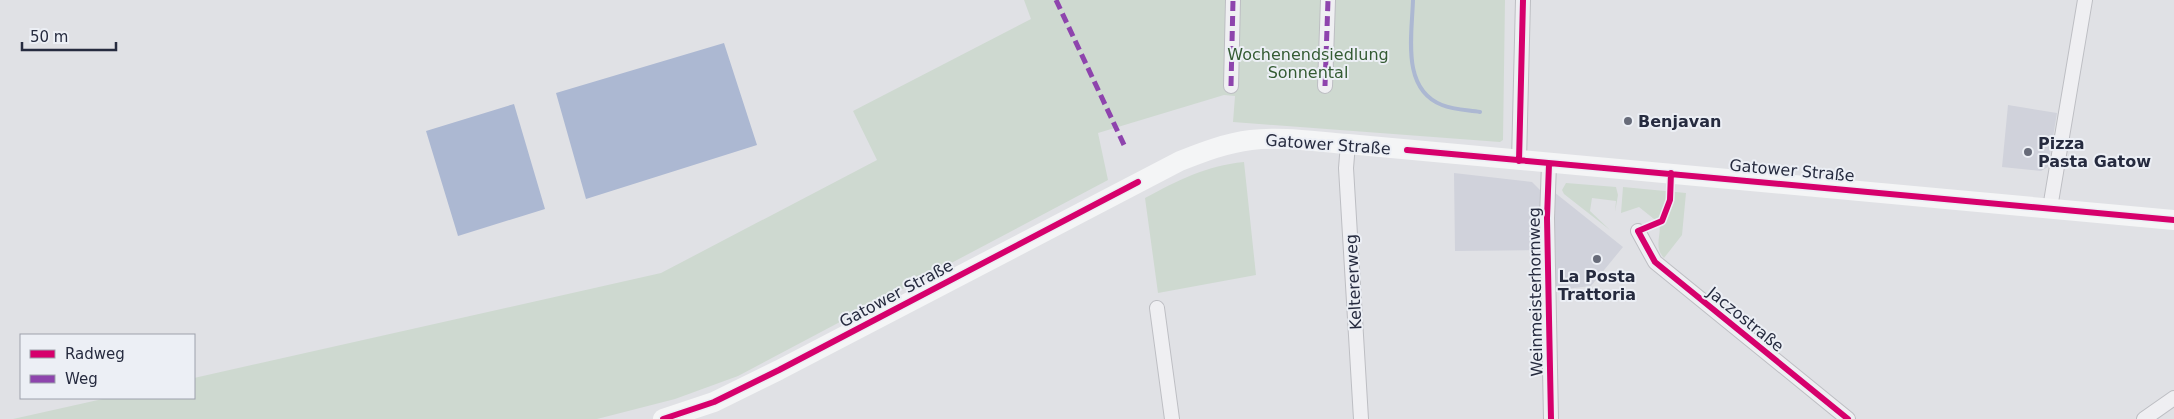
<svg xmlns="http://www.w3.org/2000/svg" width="2174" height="419" font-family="'DejaVu Sans',sans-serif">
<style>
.built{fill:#d0d2db}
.green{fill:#ced9d0}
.water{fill:#acb8d2}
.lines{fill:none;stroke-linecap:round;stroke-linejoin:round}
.stream{stroke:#acb8d2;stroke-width:4}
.minor-casing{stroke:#bdbec3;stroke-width:16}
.minor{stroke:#efeff2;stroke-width:14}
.secondary{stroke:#f4f5f6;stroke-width:20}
.quiet{stroke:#8e44ad;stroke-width:5;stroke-dasharray:10 5;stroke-linecap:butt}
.cycleway-casing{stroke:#eceff5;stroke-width:9}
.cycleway{stroke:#d6006c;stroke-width:6}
.poi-dot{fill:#676b79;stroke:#eceff5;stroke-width:2}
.labels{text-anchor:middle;stroke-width:4;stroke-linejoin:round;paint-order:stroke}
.park-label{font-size:16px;fill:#345b33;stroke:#eceff5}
.poi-label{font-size:16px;font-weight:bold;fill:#262b3f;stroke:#eceff5;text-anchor:start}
.street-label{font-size:16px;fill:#262b3f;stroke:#eceff5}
</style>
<rect width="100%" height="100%" fill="#e0e1e5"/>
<path class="built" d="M2008 105 2057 113 2048 167 2041 171 2002 167Z
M1454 173 1532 182 1540 190 1541 250 1455 251Z
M1554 192 1623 247 1591 286 1556 290Z"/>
<path class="green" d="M1024 0H1505L1503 140 1500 142 1233 122 1235 96 1224 95 1098 133 1108 180 738 376 675 399 597 419H13L107 398H194V378L661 273 877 160 853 111 1031 19Z
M1244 162 1256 275 1158 293 1145 198C1179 180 1205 166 1244 162Z
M1566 183 1616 187 1618 195 1615 212 1616 201 1592 198 1590 211 1610 230 1564 194 1562 190Z
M1623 187 1686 193 1682 235 1664 258C1652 246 1664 232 1658 219H1654L1639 207 1621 213Z"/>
<path class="water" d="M724 43 757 145 586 199 556 93Z
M514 104 545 209 458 236 426 131Z"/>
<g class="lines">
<path class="stream" d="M1413 0C1412 35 1401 89 1442 105 1454 110 1468 110 1480 112"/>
<g class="minor-casing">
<path id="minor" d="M1231 86 1233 0
M1325 86 1328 0
M1348 144 1346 168 1361 419
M1519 161 1523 0
M1549 164 1547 218 1551 419
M2050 208 2085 0
M1638 231 1655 262 1848 419
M1157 308 1172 419
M2144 419 2174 398"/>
</g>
<use href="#minor" class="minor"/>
<path class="secondary" d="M663 419 714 402 779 370 1180 161C1203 152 1226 143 1251 140 1283 136 1317 142 1348 144L2174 220"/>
<path class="quiet" d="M1056 0 1125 147
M1231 86 1233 0
M1325 86 1328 0"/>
<g class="cycleway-casing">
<path id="cycleway" d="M1407 150 2174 220
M1519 161 1523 0
M1549 164 1547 218 1551 419
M1671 173 1670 200 1662 221 1638 231 1655 262 1848 419
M663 419 714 402 779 370 1138 182"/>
</g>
<use href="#cycleway" class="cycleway"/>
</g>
<g class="poi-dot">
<circle cx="1628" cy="121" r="5"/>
<circle cx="2028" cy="152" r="5"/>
<circle cx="1597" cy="259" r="5"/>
</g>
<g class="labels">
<g class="park-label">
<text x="1308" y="60">Wochenendsiedlung<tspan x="1308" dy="18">Sonnental</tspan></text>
</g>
<g class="poi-label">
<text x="1638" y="127">Benjavan</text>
<text x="2038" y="149">Pizza<tspan x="2038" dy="18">Pasta Gatow</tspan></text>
<text x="1597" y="282" text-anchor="middle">La Posta<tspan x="1597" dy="18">Trattoria</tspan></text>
</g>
<g class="street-label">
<text transform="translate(1328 144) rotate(4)" y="6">Gatower Straße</text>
<text transform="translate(1792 170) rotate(5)" y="6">Gatower Straße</text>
<text transform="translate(1353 282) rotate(-93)" y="6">Keltererweg</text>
<text transform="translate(1535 292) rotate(-91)" y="6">Weinmeisterhornweg</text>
<text transform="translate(896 293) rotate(-28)" y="6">Gatower Straße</text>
<text transform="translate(1746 319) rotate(39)" y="6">Jaczostraße</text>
</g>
</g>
<rect x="20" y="334" width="175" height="65" fill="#eceff5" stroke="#9da1ac"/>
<rect x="30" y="350" width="25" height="8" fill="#d6006c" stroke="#9da1ac"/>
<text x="65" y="359" font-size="15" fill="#262b3f">Radweg</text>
<rect x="30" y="375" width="25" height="8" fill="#8e44ad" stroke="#9da1ac"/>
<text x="65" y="384" font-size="15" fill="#262b3f">Weg</text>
<path d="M22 42v8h94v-8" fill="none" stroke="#262b3f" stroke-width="2.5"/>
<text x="30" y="42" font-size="15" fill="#262b3f" stroke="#eceff5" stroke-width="4" paint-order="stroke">50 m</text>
</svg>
